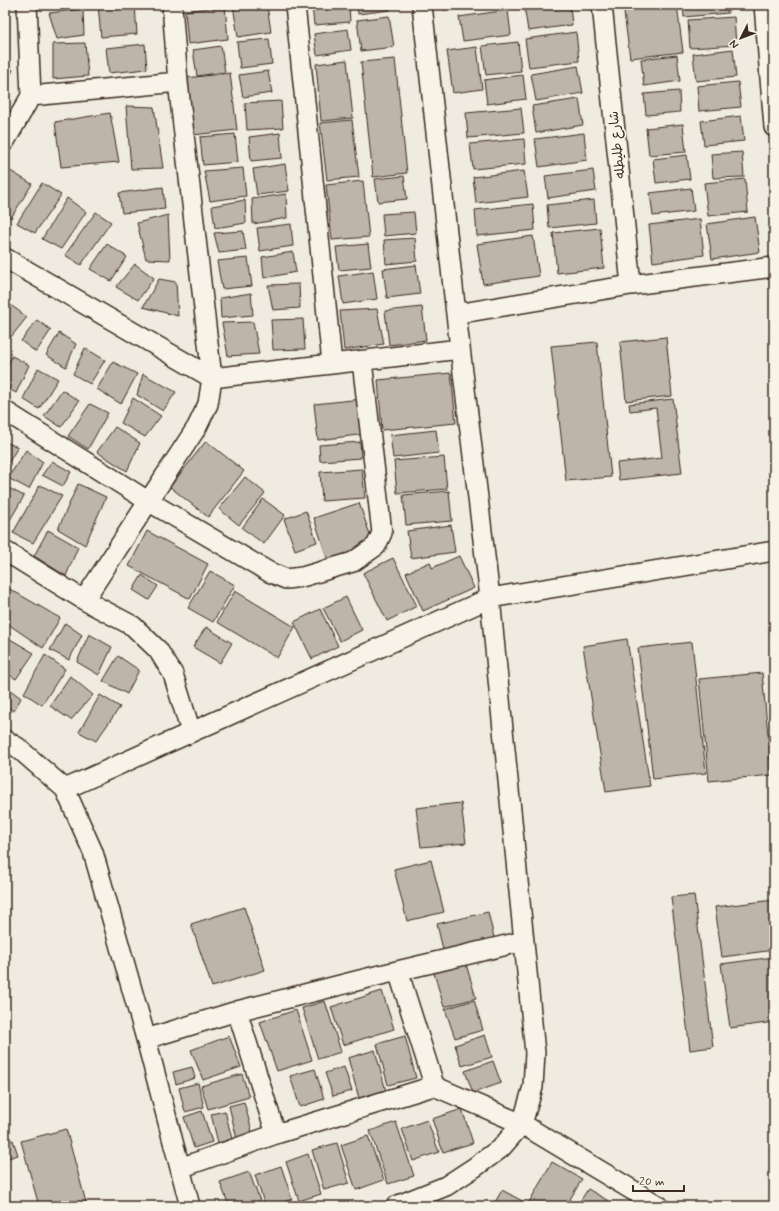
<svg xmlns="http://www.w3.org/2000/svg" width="779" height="1211" font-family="Mynerve,'Playpen Sans Arabic',sans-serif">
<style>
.building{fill:#bdb5aa;stroke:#3b2a1e}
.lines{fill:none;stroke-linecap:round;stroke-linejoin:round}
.street-casing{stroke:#3b2a1e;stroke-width:22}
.street{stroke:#f7f3e8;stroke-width:19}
.labels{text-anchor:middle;stroke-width:3.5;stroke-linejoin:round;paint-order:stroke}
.street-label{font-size:13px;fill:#3b2a1e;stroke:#f7f3e8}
</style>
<rect width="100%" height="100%" fill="#efebe0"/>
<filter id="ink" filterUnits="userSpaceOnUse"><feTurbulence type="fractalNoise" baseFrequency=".025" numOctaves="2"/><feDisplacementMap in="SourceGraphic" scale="8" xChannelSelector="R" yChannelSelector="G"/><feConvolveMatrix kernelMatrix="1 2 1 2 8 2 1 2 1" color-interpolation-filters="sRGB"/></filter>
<g filter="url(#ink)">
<path class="building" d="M98 5H135L137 34 101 37Z
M233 5H267L271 32 238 37Z
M312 5H349L350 22 314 25Z
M357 5H389L390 10 358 14Z
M443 5H481L444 10Z
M524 5H570L572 25 528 31Z
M623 5H677L683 52 630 58Z
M683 5H727L728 13 684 17Z
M225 6 228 39 188 44 185 11Z
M83 9 84 35 57 39 49 13Z
M508 10 511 35 463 41 459 17Z
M389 16 394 47 361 51 357 20Z
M734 17 736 45 690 48 688 20Z
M348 29 351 50 317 55 314 34Z
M576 32 579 61 529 67 525 39Z
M269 39 272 64 240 68 237 42Z
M518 42 521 71 486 75 482 46Z
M85 43 88 76 53 79V44Z
M145 44 147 69 109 73 106 48Z
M221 46 225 72 197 76 193 50Z
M477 47 482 89 453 93 447 51Z
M733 49 736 77 696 81 693 54Z
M677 55 680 81 644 86 641 59Z
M395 59 407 173 373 177 361 62Z
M347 60 353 118 321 121 316 64Z
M5 65 13 70 5 85Z
M578 66 583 93 536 101 531 74Z
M268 71 272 93 243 97 239 75Z
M230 73 237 130 193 135 186 78Z
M523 75 526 99 487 104 484 80Z
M738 82 741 107 699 111 697 86Z
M679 91 680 112 646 115 644 94Z
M579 99 583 125 536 133 532 106Z
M281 101 283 128 247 130 245 103Z
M126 106 154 107 163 168 131 169Z
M521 108 524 133 468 138 466 113Z
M110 113 119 162 61 167 55 122Z
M741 116 744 141 704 145 701 121Z
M352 120 359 177 327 180 320 123Z
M683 124 686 152 649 155 646 128Z
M280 133 282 158 251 161 249 137Z
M584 133 587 160 539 167 535 139Z
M235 134 238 162 203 165 200 137Z
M524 139 526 164 473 169 470 144Z
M742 152 744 177 713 178 711 154Z
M687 155 690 179 656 183 653 159Z
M285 164 289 191 257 195 253 169Z
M243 168 246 196 210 201 204 171Z
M7 169 32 184 11 218 5 214V172Z
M593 170 596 191 548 198 545 176Z
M524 171 528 197 476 203 473 177Z
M404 176 407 199 378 202 375 179Z
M745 179 748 212 708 216 704 183Z
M363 181 369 237 332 240 326 185Z
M42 183 61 195 35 233 17 223Z
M163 187 165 209 122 213 119 193Z
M691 188 694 211 653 216 650 193Z
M286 194 287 218 253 224 252 199Z
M67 198 86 212 61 249 42 239Z
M245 200 246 223 215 228 212 206Z
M594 200 596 223 549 228 547 205Z
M533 204 535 230 477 236 475 210Z
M96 212 111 222 81 265 65 255Z
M414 212 416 233 384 236 382 214Z
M168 215 170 260 146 259 137 223Z
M755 217 760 252 712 259 707 224Z
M700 219 704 255 653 262 649 225Z
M291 224 293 246 260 251 257 228Z
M600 228 604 268 557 273 553 233Z
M243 231 246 250 219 253 214 233Z
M533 236 539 276 483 284 477 244Z
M415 238 417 261 386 264 384 240Z
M107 244 127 257 111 281 90 269Z
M368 244 371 267 339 270 336 247Z
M293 252 296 272 264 278 262 257Z
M248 258 252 286 222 289 217 261Z
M135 264 154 278 138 300 116 287Z
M416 265 420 294 387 298 383 269Z
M373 271 377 299 343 304 339 276Z
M159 279 176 282 178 316 143 307Z
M299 284 300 308 273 310 268 285Z
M251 293 253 315 221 318 220 298Z
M5 301 27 317 11 337 5 334Z
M422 307 426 340 389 345 385 311Z
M377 309 384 344 344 350 340 311Z
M303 319 305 349 273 350 271 320Z
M37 320 51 330 36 352 21 341Z
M253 322 259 354 228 356 222 323Z
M59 333 76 344 66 367 46 355Z
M666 337 672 396 626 401 620 342Z
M597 342 611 477 566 481 551 346Z
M85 348 105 360 90 384 73 374Z
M12 356 29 365 16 393 5 387V371Z
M113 362 137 374 121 404 97 389Z
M38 368 58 379 39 409 23 399Z
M451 373 456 423 382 430 378 380Z
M143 374 176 392 163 411 137 395Z
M62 390 79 401 61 427 44 416Z
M133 398 161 416 145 437 121 423Z
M362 399 366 434 318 440 314 404Z
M673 399 682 473 619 480 617 463 662 458 656 408 630 411 629 404Z
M90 404 108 413 88 449 68 436Z
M115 427 140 443 127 471 97 452Z
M436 430 439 453 393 458 390 435Z
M206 441 244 471 208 517 170 487Z
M5 442 18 447 5 468Z
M360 442 361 458 320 461 319 445Z
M26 450 43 462 29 489 8 478Z
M444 457 447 489 397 493 394 461Z
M52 461 71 472 63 486 42 475Z
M362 469 365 498 322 501 320 472Z
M245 477 265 493 239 525 219 509Z
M78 484 106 497 85 545 58 529Z
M40 485 62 496 33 543 13 533Z
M5 486 24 496 7 525 5 524Z
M449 491 452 521 406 525 403 495Z
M263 499 285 515 264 544 242 528Z
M359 503 374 546 328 561 314 518Z
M306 511 317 542 295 550 284 519Z
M451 525 455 552 411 558 407 531Z
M48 530 78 547 66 576 34 556Z
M147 531 208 564 190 599 129 566Z
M459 556 474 588 423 611 406 573 430 562 432 568Z
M393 558 417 606 387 621 363 573Z
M210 571 235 585 213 622 188 608Z
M142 575 158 586 149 600 133 590Z
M8 588 60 618 43 648 5 622V593Z
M235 591 295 627 277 658 217 622Z
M346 597 362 630 340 641 323 608Z
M320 609 338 646 312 659 294 622Z
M65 623 82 635 69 660 50 650Z
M206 627 232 643 220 663 193 647Z
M89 634 112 647 99 675 77 662Z
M5 636 34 653 16 679 5 672Z
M627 639 650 786 606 792 583 646Z
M692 642 706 773 653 779 638 648Z
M45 655 65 669 42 705 24 693Z
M118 656 139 670 127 694 103 681Z
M762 673 772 775 709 781 699 679Z
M70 676 93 695 71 720 50 706Z
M5 686 21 698 14 711 5 706Z
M100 695 120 707 96 741 79 732Z
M461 803 466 843 421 847 416 808Z
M431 860 444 912 407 921 394 869Z
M694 895 713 1047 690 1050 671 897Z
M774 900V950L722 957 715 907Z
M244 907 265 970 212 987 191 924Z
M488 912 495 942 444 954 437 924Z
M774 957V1022L730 1028 721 964Z
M466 964 476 998 444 1007 434 973Z
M382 991 394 1029 343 1045 331 1007Z
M474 1000 483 1030 455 1038 445 1009Z
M325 1001 341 1052 318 1059 302 1008Z
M296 1010 312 1060 277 1071 260 1022Z
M485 1035 492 1057 462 1066 455 1045Z
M229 1036 241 1067 203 1080 191 1050Z
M405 1036 416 1078 388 1085 377 1044Z
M375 1050 387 1095 360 1102 348 1058Z
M493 1061 501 1083 473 1093 465 1071Z
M192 1067 195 1078 176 1084 173 1072Z
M344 1067 352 1091 333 1096 325 1073Z
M315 1069 324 1099 300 1107 290 1076Z
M242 1074 249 1097 208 1109 201 1086Z
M198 1083 204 1107 185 1112 179 1088Z
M244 1102 253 1135 237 1139 229 1106Z
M462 1109 473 1143 443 1152 432 1119Z
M202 1111 212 1142 194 1148 184 1117Z
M225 1111 232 1139 218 1143 211 1114Z
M427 1120 439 1152 413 1161 402 1129Z
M396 1122 414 1176 388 1184 370 1131Z
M66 1129 87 1206H39L21 1141Z
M368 1136 384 1180 356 1190 341 1145Z
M13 1140 18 1155 5 1159V1142Z
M337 1143 349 1183 324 1190 312 1150Z
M308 1154 321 1194 299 1201 286 1162Z
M552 1162 582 1179 566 1206H531L528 1204Z
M281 1166 292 1199 272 1206H265L255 1175Z
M249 1172 262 1206H229L220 1182Z
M588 1189 617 1206H577Z
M502 1190 524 1202 522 1206H493Z"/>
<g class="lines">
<g class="street-casing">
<path id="street" d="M295 5 332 363
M602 5 631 285
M764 5 774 127
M31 96 178 82
M5 141 31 96 27 5
M5 258 212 378 460 349
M456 314 631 285 774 267
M5 411 148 501 269 572 286 579 302 577 353 562 376 546 382 533 362 361
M5 551 84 600 133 626 158 650 173 674 191 732
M84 600 197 427 208 404 212 378 178 82 172 5
M5 740 17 747 65 789 93 852 146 1039 190 1206
M65 789 490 598 774 551
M237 1011 276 1134
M146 1039 237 1011 372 977 524 941
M434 1086 522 1124 659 1206
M180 1168 276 1134 434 1086 432 1078 398 971
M396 1206 446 1186 475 1167 501 1148 522 1124 533 1087 535 1053 490 598 456 314 422 5"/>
</g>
<use href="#street" class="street"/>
</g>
</g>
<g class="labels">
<g class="street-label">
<text transform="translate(616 145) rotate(-96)" y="5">شارع طليطله</text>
</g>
</g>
<rect width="779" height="1211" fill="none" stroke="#f7f3e8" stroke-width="20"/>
<rect x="10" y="10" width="759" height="1191" fill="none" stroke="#3b2a1e" stroke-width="1.5" filter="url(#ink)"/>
<g transform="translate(741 38) rotate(228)" stroke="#f7f3e8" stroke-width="3" paint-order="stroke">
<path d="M0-3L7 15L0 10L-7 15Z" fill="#3b2a1e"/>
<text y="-6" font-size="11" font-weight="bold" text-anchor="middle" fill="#3b2a1e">N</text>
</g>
<path d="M633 1185v6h51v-6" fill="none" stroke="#3b2a1e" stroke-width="2"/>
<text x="639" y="1185" font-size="12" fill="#3b2a1e" stroke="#f7f3e8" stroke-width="3" paint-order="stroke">20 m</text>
</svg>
